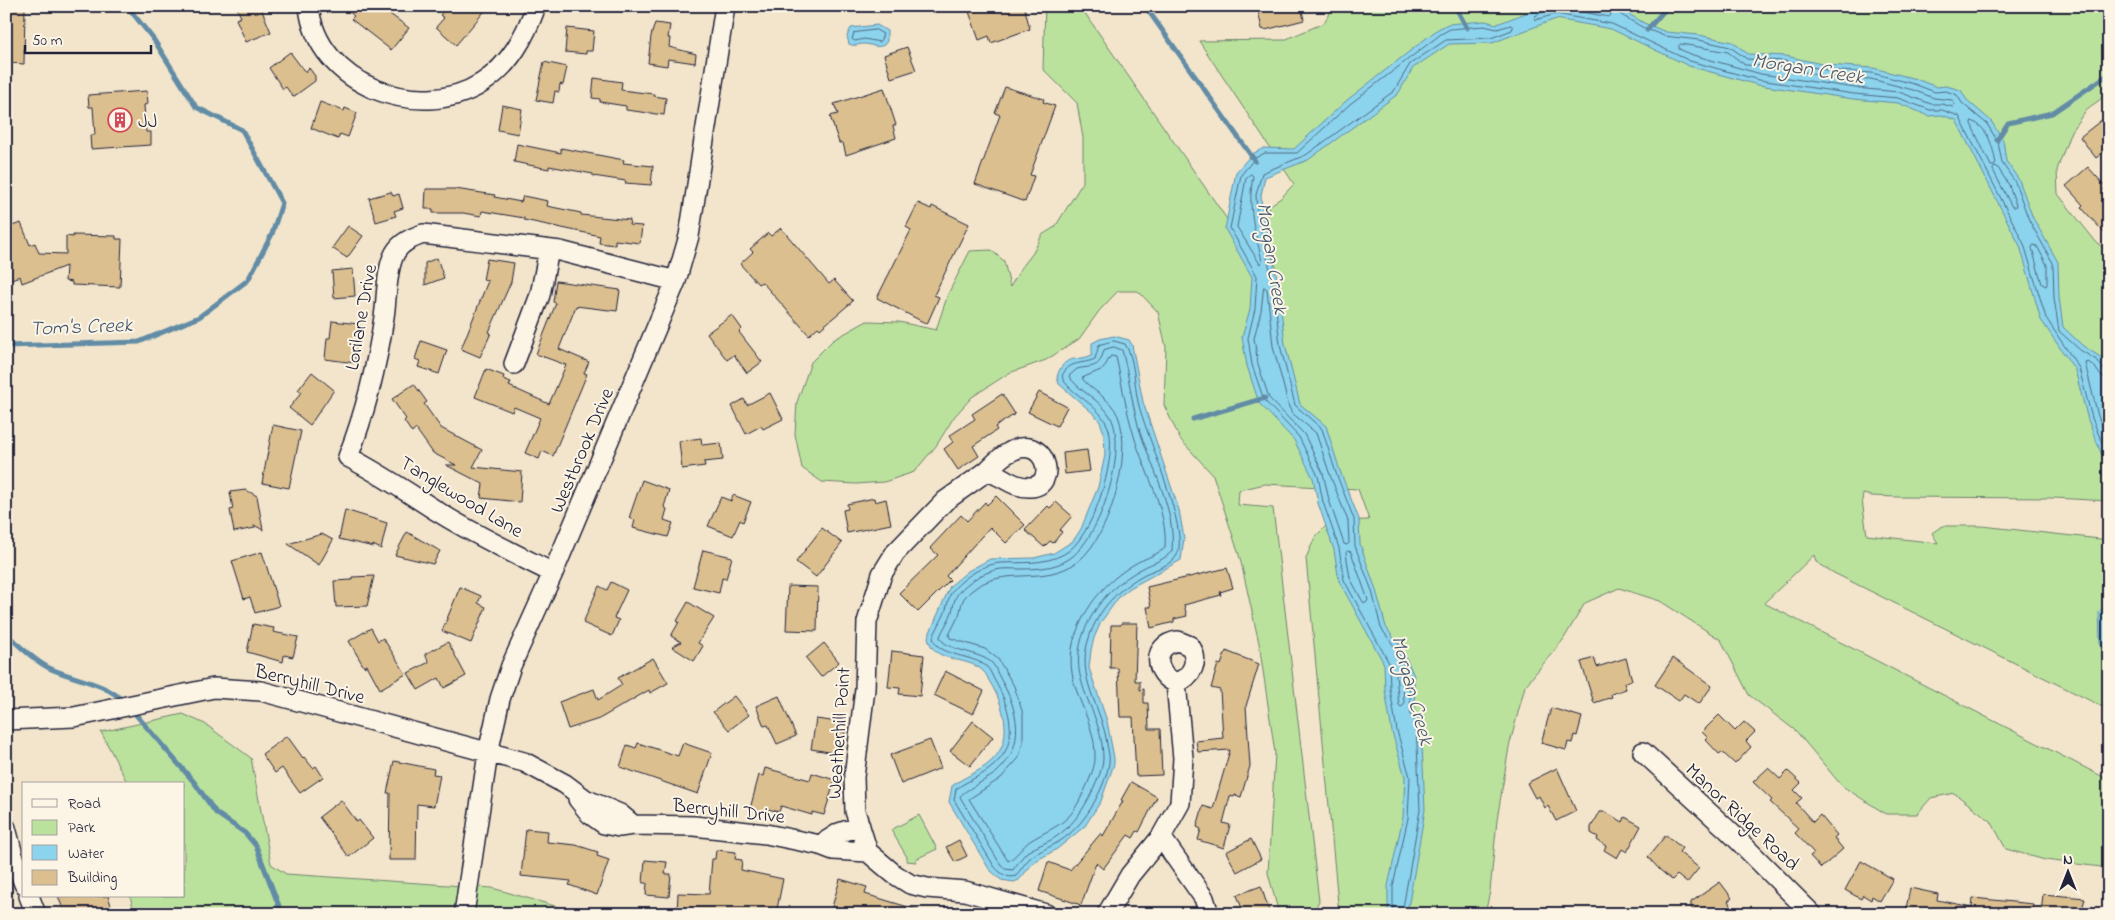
<svg xmlns="http://www.w3.org/2000/svg" width="2115" height="920" font-family="'Indie Flower',sans-serif">
<style>
.green{fill:#bbe29d;stroke:#6e826c}
.water{fill:#8cd3ed;stroke:#628ca6}
.lines{fill:none;stroke-linecap:round;stroke-linejoin:round}
.shore{stroke:#4c6982;stroke-width:1}
.stream{stroke:#628ca6;stroke-width:5}
.building{fill:#dbbf8f;stroke:#22223b}
.street-casing{stroke:#22223b;stroke-width:22}
.street{stroke:#fcf5e5;stroke-width:19}
.labels{text-anchor:middle;stroke-width:4;stroke-linejoin:round;paint-order:stroke}
.poi-label{font-size:20px;fill:#22223b;stroke:#fcf5e5;text-anchor:start}
.street-label{font-size:20px;fill:#22223b;stroke:#fcf5e5}
.water-label{font-size:21px;font-style:italic;fill:#425770;stroke:#fcf5e5}
</style>
<rect width="100%" height="100%" fill="#f2e5cb"/>
<filter id="ink" filterUnits="userSpaceOnUse"><feTurbulence type="fractalNoise" baseFrequency=".02" numOctaves="2"/><feDisplacementMap in="SourceGraphic" scale="10" xChannelSelector="R" yChannelSelector="G"/><feConvolveMatrix kernelMatrix="1 2 1 2 8 2 1 2 1" color-interpolation-filters="sRGB"/></filter>
<g filter="url(#ink)">
<path class="green" d="M1045 6H1080L1280 296V271L1275 265 1265 220 1269 206 1281 198 1294 184 1199 41 1284 40 1324 23 1333 6H2109V93L2087 109 2071 131 2057 170 2058 194 2096 242 2109 253V501L2054 498 1897 497 1871 496 1863 494 1862 500 1867 535 1938 543 1932 533 1942 526H1982L2109 540V710L1834 573 1816 562 1814 555 1764 603 2109 780V868L2045 860 2006 849 1991 821 1954 793 1931 798 1917 814H1886L1842 786 1796 731 1749 695 1721 640 1660 601 1619 588 1585 603 1563 640 1525 686 1509 747 1497 820 1490 891 1485 914H1339L1306 558 1315 537 1331 521 1369 520 1358 489 1265 484 1239 490 1238 505 1273 508 1319 901 1312 914H1281L1278 910 1268 873 1275 753 1259 643 1240 558 1213 475 1180 439 1164 405 1166 347 1158 312 1138 291H1118L1099 311 1079 339 1046 360 1009 373 972 397 954 417 936 446 914 472 884 482 856 484 822 482 802 468 795 434 797 402 811 362 833 340 867 321 899 322 936 330 948 294 970 251 991 250 1004 261 1010 287 1022 267 1033 253 1042 235 1055 227 1083 182V138L1077 103 1043 69Z
M183 714 205 724 251 758 271 864 286 874 492 888 583 914H135L130 896H184V784H128L101 732Z
M919 815 937 849 916 859V862L907 861V857L891 830Z"/>
<path class="water" d="M1544 6H1615L1644 23 1666 32 1699 35 1733 42 1748 54 1786 56 1826 65 1873 68 1916 79 1937 87 1946 86 1961 90 1966 99 1991 121 2003 140 2006 161 2019 180 2033 218 2058 262 2059 297 2063 327 2083 346 2102 358 2109 371V473L2088 420 2075 370 2041 320 2020 246 1956 120 1941 115 1929 116 1898 103 1853 99 1758 85 1689 66 1611 29 1556 19 1492 43 1449 44 1413 68 1398 94 1308 160 1265 177 1261 195 1262 213 1278 282 1285 344 1300 404 1326 426 1340 471 1359 519 1360 544 1376 590 1386 627 1397 643 1400 644 1414 676 1415 715 1421 720 1425 810 1407 914H1388V886L1403 817 1405 777 1392 732 1385 690 1384 664 1339 581 1334 550 1318 503 1313 478 1294 440 1259 403 1247 366 1242 337 1250 309 1252 277 1225 229 1236 172 1252 154 1264 148 1294 149 1346 101 1438 29 1448 24 1485 21 1497 24Z
M877 25 887 31V41L884 45C876 49 872 44 864 44 858 44 855 47 849 44L847 36 851 28Z
M1114 336 1129 340 1132 345 1143 402 1179 510 1184 538 1181 560 1130 588 1119 597 1101 622 1094 638 1091 650 1089 668 1107 721 1114 758V764L1101 801 1085 826 1057 849 1034 862 1019 880 1014 882 1001 880 989 869 949 802 952 786C966 775 984 771 996 756 1013 736 1003 704 991 684 988 680 987 674 983 671 967 655 933 665 928 637L950 586 968 571 990 559 1034 558 1054 553 1073 541 1081 529 1098 487 1105 455 1104 433 1100 422 1095 415 1059 384 1057 377C1064 353 1077 362 1092 355V343L1100 339Z
M2109 601V655L2100 643 2099 612Z"/>
<g class="lines">
<path class="shore" d="M1544 6 1543 12 1535 16V20L1556 14 1612 24 1690 61 1759 80 1854 94 1898 98 1930 110H1942L1959 116 2024 244 2046 318 2079 368 2092 418 2109 460
M1551 6 1609 17 1611 15 1610 6
M1616 6 1618 13 1642 27 1664 36 1699 40 1730 47 1747 59 1785 61 1826 70 1872 73 1914 84 1935 92 1946 91 1957 95 1962 103 1987 124 1998 142 2002 163 2015 182 2029 220 2053 263 2054 298 2059 331 2080 350 2098 361 2104 370 2109 372
M876 30 883 34 880 42 864 39 855 41 852 39 854 33Z
M1681 44 1728 52 1745 65 1784 67 1825 77 1871 79 1913 90 1934 98 1952 100 1955 105 1953 107 1942 104H1931L1899 92 1855 88 1761 74 1693 55 1679 49V46Z
M1972 121C1989 128 1993 148 1996 164L1994 166H1991L1971 124Z
M1995 167 1998 168 2009 185 2016 205 2015 207H2012L1993 170Z
M1251 174 1253 176C1247 208 1255 230 1262 261L1260 264 1237 227 1246 178Z
M2034 245 2037 246 2047 265V284L2046 286 2042 284 2032 248Z
M1264 287 1267 289 1273 346 1289 407 1292 413 1316 433 1330 475 1348 521 1349 543 1347 545 1344 544 1329 500 1323 473 1304 434 1269 398 1258 364 1254 338 1261 311Z
M1114 341 1125 344C1135 359 1134 384 1138 402 1145 433 1190 531 1177 555 1172 565 1154 570 1145 574 1119 588 1098 609 1089 638 1075 678 1102 706 1107 744 1108 750 1110 757 1109 763 1107 778 1098 796 1091 808 1082 823 1069 837 1053 845 1046 849 1037 852 1030 858 1025 863 1020 870 1016 876 1007 879 1000 873 994 866L954 800 956 789C971 778 987 775 1000 759 1019 737 1008 703 995 681 992 676 991 671 987 667 974 654 936 657 933 637 936 630 940 624 943 617 947 610 947 602 950 595 958 580 984 564 1000 563 1022 562 1044 565 1064 554 1092 540 1117 460 1109 430 1101 403 1067 394 1062 376 1069 360 1082 365 1095 359L1099 345Z
M1114 347 1122 350C1129 374 1131 400 1138 425 1150 466 1176 508 1172 551 1165 560 1152 563 1143 568 1121 580 1103 595 1091 617 1057 679 1103 703 1103 759 1103 771 1091 795 1085 805 1077 819 1065 832 1051 840 1043 844 1035 847 1027 852 1022 857 1017 864 1013 870L1005 869 999 862 960 797C962 791 989 779 997 772 1027 745 1018 709 1000 678 997 673 996 668 993 664 981 651 944 651 940 637 942 630 947 624 950 617 953 611 953 605 955 599 960 586 982 573 995 570 1003 568 1013 569 1021 569 1038 569 1055 568 1069 559 1100 539 1129 449 1110 416 1100 399 1078 391 1069 376L1077 369C1093 365 1099 370 1104 350Z
M1111 356 1116 357C1122 384 1126 410 1134 436 1144 471 1168 510 1165 548 1158 554 1147 558 1138 562 1110 578 1089 600 1077 631 1056 684 1097 712 1095 759 1095 771 1079 804 1071 814 1060 827 1044 832 1030 841 1022 847 1016 857 1008 861L969 799 1001 778 1018 759 1023 743V714L1014 686 998 659 985 649 950 638 949 635C952 628 956 622 959 615 961 609 961 602 965 597 996 563 1034 586 1071 566 1108 547 1134 454 1118 416 1110 397 1091 391 1082 378L1103 369Z
M2109 378 2101 376 2094 366 2088 362 2085 363 2098 416 2109 443
M1348 551 1351 552 1368 600 1366 603 1363 602 1350 578 1346 553Z
M1398 673 1403 679 1404 705 1401 707 1399 705 1396 675Z
M1393 914V886L1408 818 1410 777 1397 731 1390 689 1389 663 1344 580 1339 548 1323 502 1318 476 1299 437 1264 400 1252 365 1248 338 1255 309 1257 276 1230 228 1241 175 1255 158 1265 153H1297L1350 104 1441 34 1450 29 1484 26 1497 29 1511 25 1513 27 1512 30 1491 38 1446 40 1410 64 1394 91 1306 155 1262 173 1256 195 1257 214 1273 282 1280 345 1295 405 1322 429 1336 473 1354 519 1355 546 1372 591 1381 628 1396 649 1409 677 1411 716 1416 723 1420 810 1402 914"/>
<path class="stream" d="M1145 6 1255 161
M1455 6 1467 28
M1647 30 1668 6
M1997 140 2008 123 2052 113 2109 74
M6 346 139 342 199 317 248 280 272 234 282 203 242 130 196 107 154 40 127 6
M1193 419 1265 398
M6 634C19 645 33 660 49 668 72 679 108 683 125 703
M131 709 194 782 216 813 245 833 256 846 282 914"/>
</g>
<path class="building" d="M6 6H25L24 64 9 63V60H6Z
M236 6H260L271 32 246 42 236 19 241 17Z
M343 6H379L409 28 391 50 351 19 354 16Z
M448 6H489L456 45 436 27 444 18 440 15Z
M967 6H1024L1030 29 991 43 989 36 979 40Z
M1257 6H1301L1304 20 1265 30 1262 29Z
M655 23 670 25 668 38H670L669 47 696 54 695 63 668 59 667 66 648 63 651 36Z
M567 28 594 31 592 51H586V54L565 52Z
M907 47 916 70 891 78 884 55Z
M290 52 305 72 309 68 315 76V81L293 97 286 87 283 89 269 68Z
M544 62 567 67 563 85 560 84 559 92 555 91 553 103 536 100Z
M594 78 622 82 621 90 654 94V96L666 98 664 115 626 110V106L600 102V99L592 98Z
M1005 87 1044 99 1043 102 1055 106 1030 175 1034 176 1025 202 975 184 1000 115 995 113Z
M884 88 896 125 893 126 896 138 846 155 843 143H839L830 116 838 114 834 104Z
M147 91 148 104 144 105 146 132H151V145L91 149 90 135H95L93 107H89L88 95Z
M320 102 344 111 345 108 357 113 348 137 340 134 338 139 311 128Z
M502 105 522 109 518 134 498 130Z
M2109 114V148L2096 158 2080 137Z
M517 144 561 153V148L624 160 623 163 653 166 651 185 625 183 626 181 593 176V174L549 166V169L514 162Z
M2088 167 2106 187 2103 190 2109 196V238L2081 207 2083 205 2066 186Z
M426 189H455L495 195 494 197 521 202 523 196 548 201 547 206 581 213V215L630 220 629 225 642 226 640 243 615 240V245L599 243 600 236 524 220V218L482 211 481 216 463 213H433V209H425Z
M391 192 393 196 399 194 403 208 394 211 396 216 376 222 369 198Z
M918 203 931 209 932 206 969 224 934 295 939 297 927 324 877 298 911 230 906 227Z
M21 223 30 245 35 243 39 253 66 254V236L73 237V235L116 236V239H122L120 287 72 285V282L65 281 66 266 22 283 20 276 6 281V228Z
M348 226 363 236 347 258 332 248Z
M781 228 829 284 834 280 853 301 820 329 818 327 809 335 762 282 758 284 740 264 753 252 750 249 768 233 771 236Z
M437 258 444 278 425 285V263Z
M487 259 514 263 511 282 489 332 491 333 480 357 461 349 488 281 483 280Z
M353 269 355 296 334 298 332 271Z
M556 281 620 290 617 311 576 306 559 349 589 362 584 373 587 374 553 456 542 451 539 459 525 453 540 418 514 407 512 412 475 397 486 369 504 376 503 379 511 382 509 386 549 404 566 365 536 354 556 303 553 302Z
M732 315 742 329 739 332 762 362 747 373 734 355 727 360 707 333Z
M332 321 359 324 355 363 325 359 327 338H330Z
M421 341 447 350 439 374 418 367 420 361 415 359Z
M312 372 334 390 310 425 289 408 302 392 298 390Z
M414 384 427 402 424 404 441 428 482 450 473 467 522 472 520 502 481 498 483 484 446 465H456L433 453 416 429 412 433 404 421 406 419 392 399Z
M1039 392 1067 407 1057 426 1028 412Z
M770 393 783 419 763 429 761 426 746 434 732 406 744 399 747 405Z
M1002 394 1015 414 995 427 997 430 973 446 979 456 958 470 944 449 953 442 949 436 975 419 972 414Z
M273 425 301 431 289 488 262 483Z
M701 438 702 445 721 443 723 460 704 462 705 466 682 469 679 441Z
M1087 450 1090 471 1065 474 1063 453Z
M642 480 669 490 664 507 667 509 664 520 673 523 668 537 633 528 635 520 629 518Z
M246 490 257 496 263 530 254 525 255 528 234 532 230 510 233 509 230 492Z
M733 495 751 502 743 522 740 520 733 536 708 526 721 497 731 501Z
M996 496 1025 525 1006 543 990 527 946 576 950 580 918 612 899 593 938 555 930 548 961 515 967 521 985 502 987 505Z
M874 498 875 502 886 499 891 524 847 533 843 510 848 509 847 504Z
M1056 502 1072 516 1060 530 1062 532 1053 543 1050 541 1044 547 1025 530 1048 506 1050 508Z
M345 510 387 523 381 549 373 545 374 547 339 539Z
M822 528 842 543 816 577 796 562Z
M407 532 440 551 433 564 395 555Z
M322 534 333 540 319 565 288 544Z
M703 550 732 557 726 579 722 578 719 593 693 587Z
M262 552 279 606 255 613 250 597 244 599 232 561Z
M1227 568 1233 588 1220 592 1221 595 1184 605 1187 616 1174 619V622L1151 628 1147 607H1151L1147 587Z
M374 576 367 606 336 607 334 581 352 580V577Z
M611 582 627 590 614 618 619 620 612 636 583 623 599 586 607 590Z
M788 586 818 587 817 631 786 630Z
M460 587 481 596 478 603 486 607 471 643 442 631Z
M688 602 714 618 698 643 703 646 694 661 672 647 681 642 671 636 679 622 677 621Z
M1121 623H1137L1135 681H1140V690L1144 689V703H1148L1149 729H1160L1162 775 1136 776 1133 717H1120L1118 668H1110L1111 625H1121Z
M253 624 274 628 273 632 298 637 293 657 284 655 283 662 247 652Z
M371 628 378 641 383 638 406 674 380 689 367 665 364 667 349 641Z
M448 642 466 676 444 688 439 678 418 690 408 673 429 662 425 654Z
M824 643 839 662 821 677 806 658Z
M892 651 924 655 920 696 899 694 900 688 888 687Z
M1226 651 1259 664 1246 706 1250 766 1241 797 1235 795 1234 797 1230 796 1223 823 1230 825 1224 848 1198 840 1201 829 1197 827 1203 806 1213 809 1230 750 1198 752 1196 741 1223 738 1220 690 1211 688 1218 664 1221 665Z
M653 658 668 683 650 693 649 690 599 719 568 729 559 702 594 689 598 700 622 685 618 678Z
M1594 658 1597 667 1626 658 1632 680 1624 683 1626 689 1611 694 1612 697 1594 703 1581 662Z
M1673 658 1712 686 1699 704 1684 694 1679 701 1655 685Z
M945 671 984 691 973 714 934 695Z
M734 696 749 715 729 730 713 712Z
M779 696 796 736 777 744 768 725 764 726 756 706Z
M1551 708 1582 717 1577 736 1574 735 1572 743 1568 742 1566 750 1541 743Z
M1719 715 1735 731 1744 722 1755 732 1746 741 1751 747 1735 764 1722 752 1719 754 1706 740 1708 738 1702 732Z
M816 719 839 722 838 731 845 732 841 754 811 749Z
M973 721 993 737 970 766 950 751Z
M287 736 303 758 304 757 313 768 316 766 323 777 300 793 282 768 275 773 262 754Z
M930 740 941 768 901 784 890 755Z
M638 743 678 756 683 743 712 753 698 794 620 767 627 745 636 748Z
M394 761 434 769 433 774 440 775 434 806 417 804 416 860H389L390 793H387Z
M765 768 810 780 812 773 835 780 824 815 812 812V815L781 806 779 812 768 809 767 813 750 809 759 775 763 776Z
M1557 768 1576 811 1556 821 1548 806 1545 808 1539 796 1535 798 1527 783Z
M1768 768 1780 779 1788 771 1801 783 1794 790 1802 798 1796 803 1813 822 1820 815 1837 835 1834 838 1843 849 1821 868 1810 856 1814 853 1795 833 1799 829 1770 802 1772 800 1753 782Z
M1131 782 1157 797 1139 832 1137 831 1133 838 1128 835 1103 869 1096 863 1081 905 1039 891 1048 862 1070 870 1101 833 1103 836 1123 801 1121 800Z
M341 800 357 822 359 820 373 838 349 857 319 817Z
M1600 812H1605L1623 822 1625 817 1641 826 1627 852 1622 849 1617 858 1604 850 1606 846 1597 840 1598 837 1591 833V827Z
M526 829 548 831 547 842 576 845 598 852 597 856 609 860 597 895 569 885 571 881 521 876Z
M1666 835 1682 848 1679 852 1699 868 1687 883 1677 875 1672 880 1660 870 1648 857Z
M1251 839 1261 859 1237 872 1226 852Z
M959 840 967 856 955 862 946 847Z
M716 850 736 852 735 859 742 860 741 870 783 879 776 914H677L678 893 709 894 712 859H715Z
M645 860 667 862 665 874H671L669 897 646 895 647 883H643Z
M1861 861 1893 879 1880 901 1872 896 1871 900 1863 895 1861 899 1845 890Z
M840 879 867 887 865 894 918 910V914H830Z
M1720 882 1732 898 1728 901 1737 914H1696L1691 907V902Z
M1261 886 1270 914H1244L1237 895Z
M1910 888 1938 894 1937 900 1972 907 1973 898 2033 904 2032 914H1905Z
M2043 894 2085 898 2081 914H2041Z
M58 896H108L114 914H65Z"/>
<g class="lines">
<g class="street-casing">
<path id="street" d="M309 6C316 85 420 123 482 83 510 65 525 37 536 6
M514 364 540 295 549 250
M987 471C993 465 1000 457 1008 453 1045 430 1060 486 1030 487 1013 488 1002 475 987 471L945 501 895 553 882 574 867 622 865 689 854 777 855 811 868 852 894 874 910 884 927 888 965 891 1046 914
M553 573C515 554 477 536 440 513 410 494 381 474 348 457 366 411 377 365 384 317 387 299 386 268 395 253 401 242 412 238 423 234L560 251 676 281
M1178 641 1190 646C1200 661 1192 677 1176 683 1154 674 1151 645 1178 641Z
M6 720 74 717 214 688 261 691 524 762 565 784 585 799 620 814 633 825
M1643 752 1729 831 1812 914
M578 799 590 814 604 824 619 827 633 825 694 826 766 834 820 845 833 850 868 852
M6 828 13 855 24 884
M1161 837 1204 898 1209 914
M820 845 839 833 860 826
M29 896 36 914
M465 907 488 753 500 699 511 666 553 573 676 281 689 236 725 6
M1107 914 1130 875 1161 837 1180 803 1183 758 1176 683"/>
</g>
<use href="#street" class="street"/>
</g>
</g>
<defs>
<g id="building-ring" transform="scale(1.25)"><circle r="9.5" fill="#fcf5e5" stroke="#d1495b" stroke-width="1.5"/><path d="M-4-6H4V6H1V3H-1V6H-4ZM-2.5-4.3h1.7v1.8h-1.7ZM.8-4.3h1.7v1.8H.8ZM-2.5-1h1.7V.8h-1.7ZM.8-1h1.7V.8H.8Z" fill="#d1495b"/></g>
</defs>
<g fill-rule="evenodd">
<use href="#building-ring" x="120" y="120"/>
</g>
<g class="labels">
<g class="poi-label">
<text x="138" y="127">JJ</text>
</g>
<g class="street-label">
<text transform="translate(360 317) rotate(-80)" y="7">Lorilane Drive</text>
<text transform="translate(581 450) rotate(-67)" y="7">Westbrook Drive</text>
<text transform="translate(462 496) rotate(31)" y="7">Tanglewood Lane</text>
<text transform="translate(310 683) rotate(14)" y="7">Berryhill Drive</text>
<text transform="translate(838 733) rotate(-86)" y="7">Weatherhill Point</text>
<text transform="translate(729 810) rotate(6)" y="7">Berryhill Drive</text>
<text transform="translate(1743 816) rotate(43)" y="7">Manor Ridge Road</text>
</g>
<g class="water-label">
<text transform="translate(1808 68) rotate(9)" y="7">Morgan Creek</text>
<text transform="translate(1273 258) rotate(81)" y="7">Morgan Creek</text>
<text transform="translate(81 326) rotate(-2)" y="7">Tom's Creek</text>
<text transform="translate(1413 690) rotate(75)" y="7">Morgan Creek</text>
</g>
</g>
<rect width="2115" height="920" fill="none" stroke="#fcf5e5" stroke-width="25"/>
<rect x="12" y="12" width="2090" height="895" fill="none" stroke="#22223b" stroke-width="2" filter="url(#ink)"/>
<rect x="22" y="782" width="162" height="115" fill="#fcf5e5" stroke="#a5a1a1"/>
<rect x="32" y="799" width="25" height="8" fill="#fcf5e5" stroke="#a5a1a1"/>
<text x="68" y="808" font-size="15" fill="#22223b">Road</text>
<rect x="32" y="820" width="25" height="15" fill="#bbe29d" stroke="#a5a1a1"/>
<text x="68" y="832" font-size="15" fill="#22223b">Park</text>
<rect x="32" y="845" width="25" height="15" fill="#8cd3ed" stroke="#a5a1a1"/>
<text x="68" y="858" font-size="15" fill="#22223b">Water</text>
<rect x="32" y="870" width="25" height="15" fill="#dbbf8f" stroke="#a5a1a1"/>
<text x="68" y="882" font-size="15" fill="#22223b">Building</text>
<g transform="translate(2068 872)" stroke="#fcf5e5" stroke-width="4" paint-order="stroke">
<path d="M0-4L9 19L0 12L-9 19Z" fill="#22223b"/>
<text y="-8" font-size="14" font-weight="bold" text-anchor="middle" fill="#22223b">N</text>
</g>
<path d="M25 45v8h126v-8" fill="none" stroke="#22223b" stroke-width="2.5"/>
<text x="32" y="45" font-size="15" fill="#22223b" stroke="#fcf5e5" stroke-width="4" paint-order="stroke">50 m</text>
</svg>
